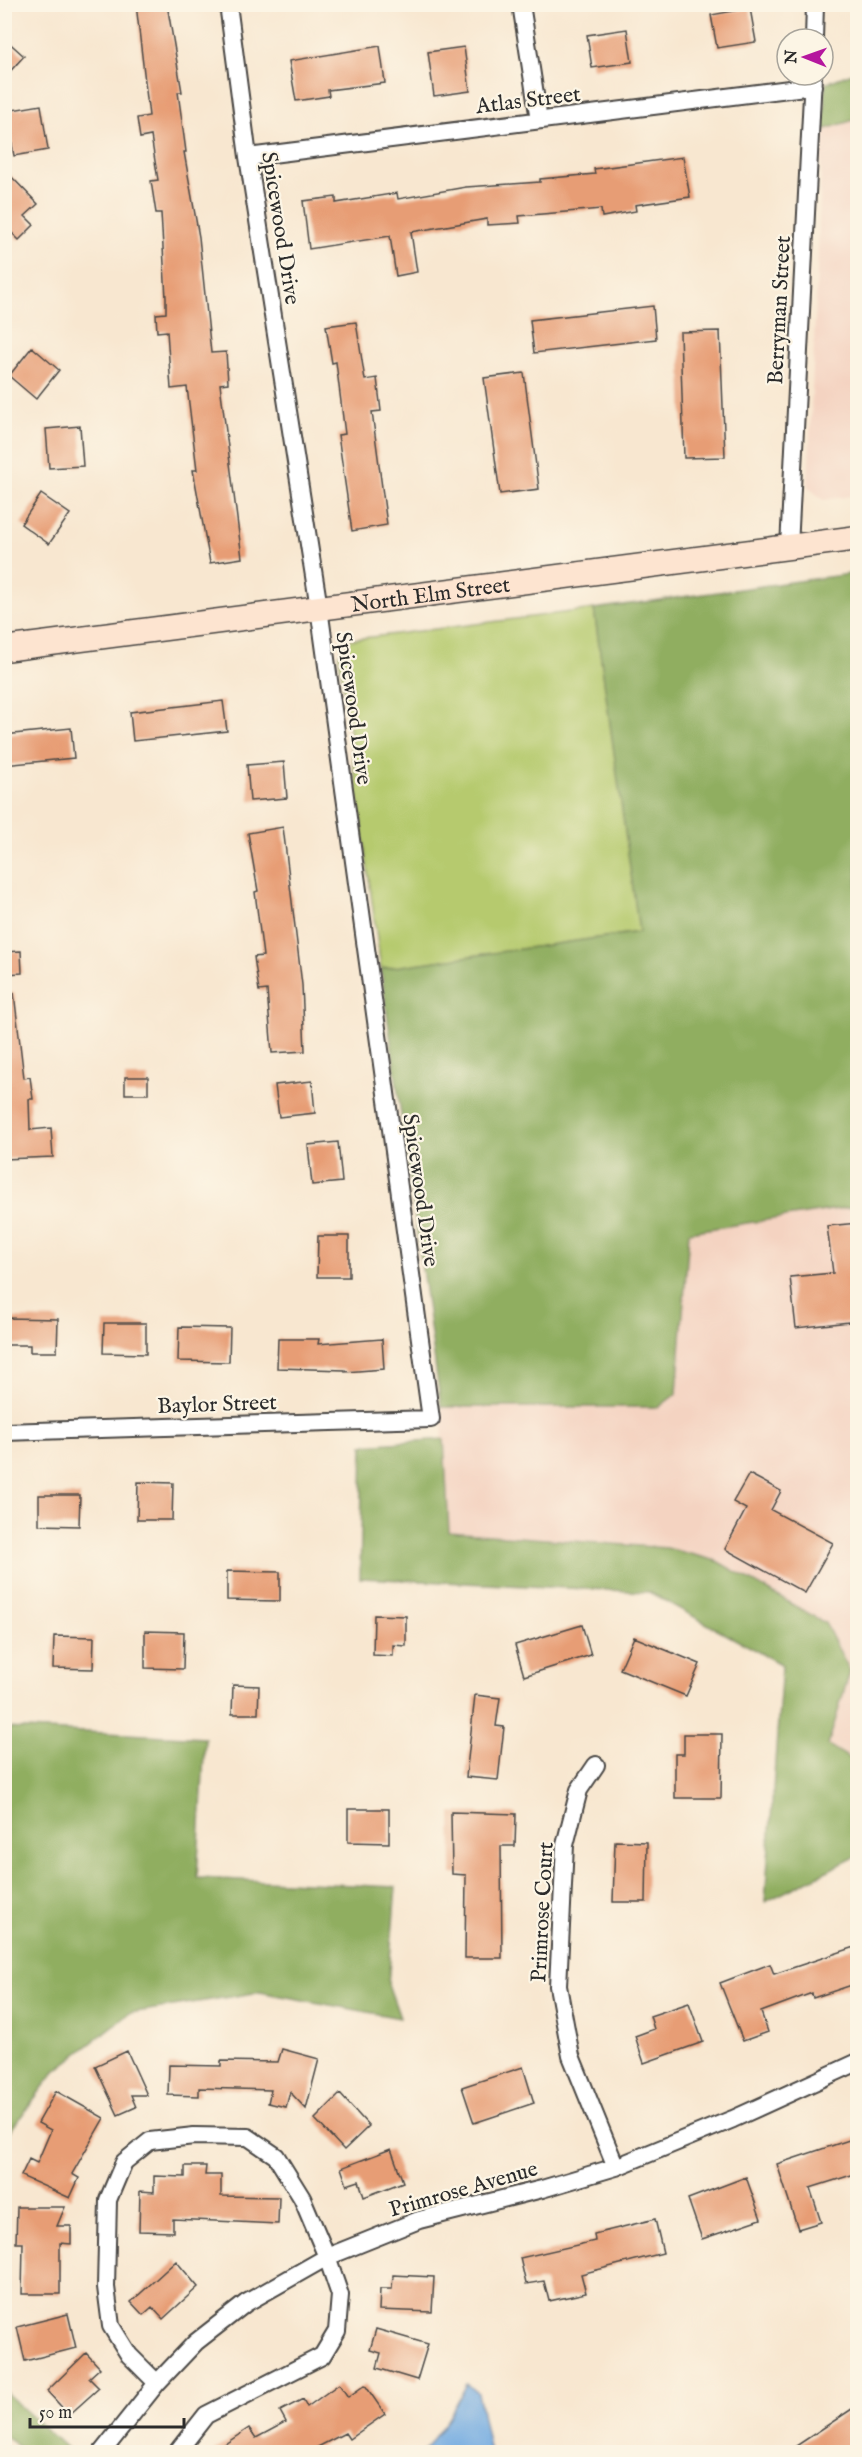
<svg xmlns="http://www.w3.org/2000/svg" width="862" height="2457" font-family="'IM FELL English',serif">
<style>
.built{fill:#f4d3c1}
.green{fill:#b6ca6e;stroke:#707a4c;stroke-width:1.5}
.forest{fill:#90ae61;stroke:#5e6c46;stroke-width:1.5}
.water{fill:#72aae1;stroke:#4e6a86;stroke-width:1.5}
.building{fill:#e79d74}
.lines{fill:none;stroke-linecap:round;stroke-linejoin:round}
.street-casing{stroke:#4a4744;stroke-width:20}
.secondary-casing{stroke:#4a4744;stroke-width:27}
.street{stroke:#fff;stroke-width:16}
.secondary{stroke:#fde4d0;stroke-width:24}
.labels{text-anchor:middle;stroke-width:4.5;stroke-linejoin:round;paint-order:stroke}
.street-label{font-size:22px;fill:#2b2b2b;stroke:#fcf5e5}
</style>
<rect width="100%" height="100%" fill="#fcf5e5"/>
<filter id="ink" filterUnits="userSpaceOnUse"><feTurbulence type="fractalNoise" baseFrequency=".0167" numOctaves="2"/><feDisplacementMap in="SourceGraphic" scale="12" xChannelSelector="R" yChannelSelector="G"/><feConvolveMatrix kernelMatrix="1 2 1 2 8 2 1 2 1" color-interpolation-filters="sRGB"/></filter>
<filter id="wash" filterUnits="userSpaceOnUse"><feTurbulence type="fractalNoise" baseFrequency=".008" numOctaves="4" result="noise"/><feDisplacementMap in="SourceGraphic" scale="24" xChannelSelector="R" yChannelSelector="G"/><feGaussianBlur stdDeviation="1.35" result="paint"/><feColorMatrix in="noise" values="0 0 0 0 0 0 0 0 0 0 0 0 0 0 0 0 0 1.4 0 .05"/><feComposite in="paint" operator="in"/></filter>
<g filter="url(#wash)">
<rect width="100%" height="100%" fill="#f8e7d0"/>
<path class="built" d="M857 119V495L823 500 808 487 823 130Z
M857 1206V1763L828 1745 850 1671 825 1623 717 1561 667 1548 448 1532 441 1407H660L677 1393 689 1232Z"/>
<path class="green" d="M594 609 640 932 381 969 339 655 348 640Z"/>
<path class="forest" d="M857 71V119L823 130 826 83Z
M857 573V1206L689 1232 677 1393 659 1407H441L381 969 639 932 594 609Z
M444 1439 449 1532 667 1548 717 1561 825 1623 850 1671 828 1745 857 1763V1856L765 1902 782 1665 649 1592 360 1578 363 1445Z
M5 1728 205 1738 197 1878 396 1887 388 1984 400 2018 260 1992 130 2013 55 2071 7 2135 5 2146Z
M5 2392 71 2452H27L5 2437Z"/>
<path class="water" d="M467 2384 478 2393 490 2452H423L448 2419Z"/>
<g id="blocks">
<path class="building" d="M136 4H167L182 92H178L186 152H184L199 237 211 353 226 352 228 383 220 384 242 558 210 563 193 470H197L187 387 171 389 167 331 157 332 156 314 166 313V298L161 213H156L151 181 158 180 151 136 140 138 137 118 149 116Z
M750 8 756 42 717 48 711 15Z
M627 29 632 62 592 68 587 35Z
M4 38 24 56 4 78Z
M380 46 385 83 328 90 329 96 296 101 289 61Z
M464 47 470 91 434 96 428 52Z
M41 105 48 150 14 156 6 111Z
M683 157 690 197 635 205 636 211 602 217 601 209 519 216 520 223 487 225V219L411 232 417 272 396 276 390 236 309 249 303 201 336 197V203L397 193 398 199 466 187 540 182V179L595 174 594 169Z
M4 169 38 204 25 216 34 225 19 240 4 225Z
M653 306 656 339 534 353 530 320Z
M356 322 365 380 377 378 381 411 372 412 387 525 352 531 338 435 345 434 336 362 332 363 326 326Z
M720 331 725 457 684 458 680 332Z
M32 347 59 370 36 399 9 376Z
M524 373 539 489 500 494 484 378Z
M80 426 83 466 49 468 46 429Z
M41 494 70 514 49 544 21 524Z
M223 701 227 731 133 741 130 712Z
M71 728 74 758 4 765V735Z
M284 762 287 798 250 801 247 765Z
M283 827 302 985 305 1051 272 1053 267 990 259 991 254 957 263 956 255 892 258 891 248 833Z
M21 951 22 973 4 974V952Z
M14 993 24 1078 30 1077 33 1099H29L30 1130 51 1128 53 1157 4 1159V994Z
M125 1077H148V1094H125Z
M312 1081 315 1113 279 1117 275 1085Z
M338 1142 342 1182 312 1185 308 1145Z
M858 1223V1321L796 1328 790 1277 833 1273 827 1226Z
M318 1236H349V1277H317Z
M6 1318 58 1319 57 1352H30V1345H5Z
M104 1323H146V1354L103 1353Z
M179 1327 230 1328 229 1362 178 1361Z
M278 1339H319L318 1344 382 1339 384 1369 345 1372V1370L277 1368Z
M749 1474 781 1491 771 1510 833 1543 805 1593 725 1549 746 1509 733 1502Z
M138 1482 173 1483 172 1520H137Z
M39 1495H80L79 1526 39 1525Z
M227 1571 280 1572V1601L227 1600Z
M374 1615 406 1616V1646L393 1645V1656L373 1655Z
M582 1625 591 1655 524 1676 515 1645Z
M145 1631 184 1632 183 1669 145 1668Z
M54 1636 94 1637 93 1669 53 1668Z
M634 1637 700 1664 686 1696 620 1669Z
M233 1685 259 1686 258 1714H232Z
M475 1695 500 1698 496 1726 504 1727 498 1780 466 1777Z
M684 1734H722L721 1798H675V1754H684Z
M348 1809H389V1843L348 1842Z
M451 1812 516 1814 515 1846H501L502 1958H465L466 1875 452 1874Z
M615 1841 647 1842 646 1902H613Z
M858 1946V1983L813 1998 812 1993 761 2012 768 2032 743 2041 720 1983 770 1964 774 1974Z
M689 2003 703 2042 644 2063 635 2036 654 2029 650 2016Z
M282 2049 319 2059 306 2109 290 2092 286 2107 268 2103 271 2090 199 2088V2096L168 2095 169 2065 221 2066V2061L278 2062Z
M127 2051 147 2095H131L136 2107 118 2115 95 2066Z
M523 2067 534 2103 474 2123 462 2087Z
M56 2091 104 2118 72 2174 79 2178 70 2198 21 2176 29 2159 37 2163 51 2130 38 2123Z
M340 2094 369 2126 344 2150 315 2119Z
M858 2137V2173L810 2188 821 2222 798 2229 777 2164Z
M391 2149 403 2182 364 2197 359 2181 347 2185 341 2168Z
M185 2166H206L205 2175H221V2196L279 2197 278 2224 173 2219V2232L139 2231 140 2191 154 2192V2176L185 2177Z
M746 2177 761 2219 702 2239 688 2199Z
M17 2207H65L57 2226H71V2244L60 2243V2294H22L23 2243H16Z
M655 2219 663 2253 581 2274 586 2293 549 2301 544 2281 526 2284 520 2258 595 2241 594 2234Z
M176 2261 198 2287 163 2319 152 2307 143 2315 131 2302Z
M393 2275 434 2277 432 2312 379 2310 380 2289H392Z
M68 2314 76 2348 25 2361 17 2327Z
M376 2329 428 2344 417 2380 377 2368 381 2353 370 2350Z
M86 2353 100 2368 89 2378 99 2388 69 2415 47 2391Z
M339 2384 348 2397 365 2385 385 2414 349 2439 345 2433 308 2452H213L249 2428 256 2438 286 2422 280 2411 303 2399 307 2407Z
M858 2405V2447L850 2452H787Z"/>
</g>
</g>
<g filter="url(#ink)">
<use href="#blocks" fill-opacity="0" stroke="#4a4744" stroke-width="1.5"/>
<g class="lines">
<g class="street-casing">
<path id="street" d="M521 4 539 120
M814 39 815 4
M248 157 813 86
M789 547 813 76
M4 1432 431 1419 319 608 248 157 228 4
M596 1765 579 1790 565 1845 558 1986 571 2056 616 2167
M157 2383 129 2355 111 2326 106 2287 108 2200 124 2162 150 2141 194 2136 248 2137 276 2156 302 2198 327 2257 340 2295 337 2331 322 2356 206 2415 177 2452
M102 2452 157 2383 196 2342 246 2303 327 2257 419 2220 542 2189 616 2167 733 2119 858 2062"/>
</g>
<g class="secondary-casing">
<g id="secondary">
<path id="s1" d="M4 649 858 538"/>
</g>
</g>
<use href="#street" class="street"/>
<use href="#secondary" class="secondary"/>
</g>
</g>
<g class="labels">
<g class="street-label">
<text transform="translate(528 99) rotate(-7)" y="8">Atlas Street</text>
<text transform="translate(282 228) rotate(81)" y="8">Spicewood Drive</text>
<text transform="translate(778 310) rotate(-87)" y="8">Berryman Street</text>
<text dy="8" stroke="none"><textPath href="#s1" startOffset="430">North Elm Street</textPath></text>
<text transform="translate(355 708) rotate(82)" y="8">Spicewood Drive</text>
<text transform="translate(422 1190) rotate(82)" y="8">Spicewood Drive</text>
<text transform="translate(217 1403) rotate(-2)" y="8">Baylor Street</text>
<text transform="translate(541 1912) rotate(-87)" y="8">Primrose Court</text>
<text transform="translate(463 2188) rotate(-16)" y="8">Primrose Avenue</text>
</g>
</g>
<rect width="862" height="2457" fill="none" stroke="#fcf5e5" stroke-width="24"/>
<g transform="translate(805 57) rotate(271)"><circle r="28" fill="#fcf5e5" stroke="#a8a49b" stroke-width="1.5"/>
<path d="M0-4.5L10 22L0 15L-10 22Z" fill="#b5179e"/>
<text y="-9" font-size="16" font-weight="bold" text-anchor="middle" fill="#2b2b2b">N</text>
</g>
<path d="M30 2418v9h154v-9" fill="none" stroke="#2b2b2b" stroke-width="3"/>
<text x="39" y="2418" font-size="18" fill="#2b2b2b" stroke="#fcf5e5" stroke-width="4.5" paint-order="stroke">50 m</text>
</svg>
